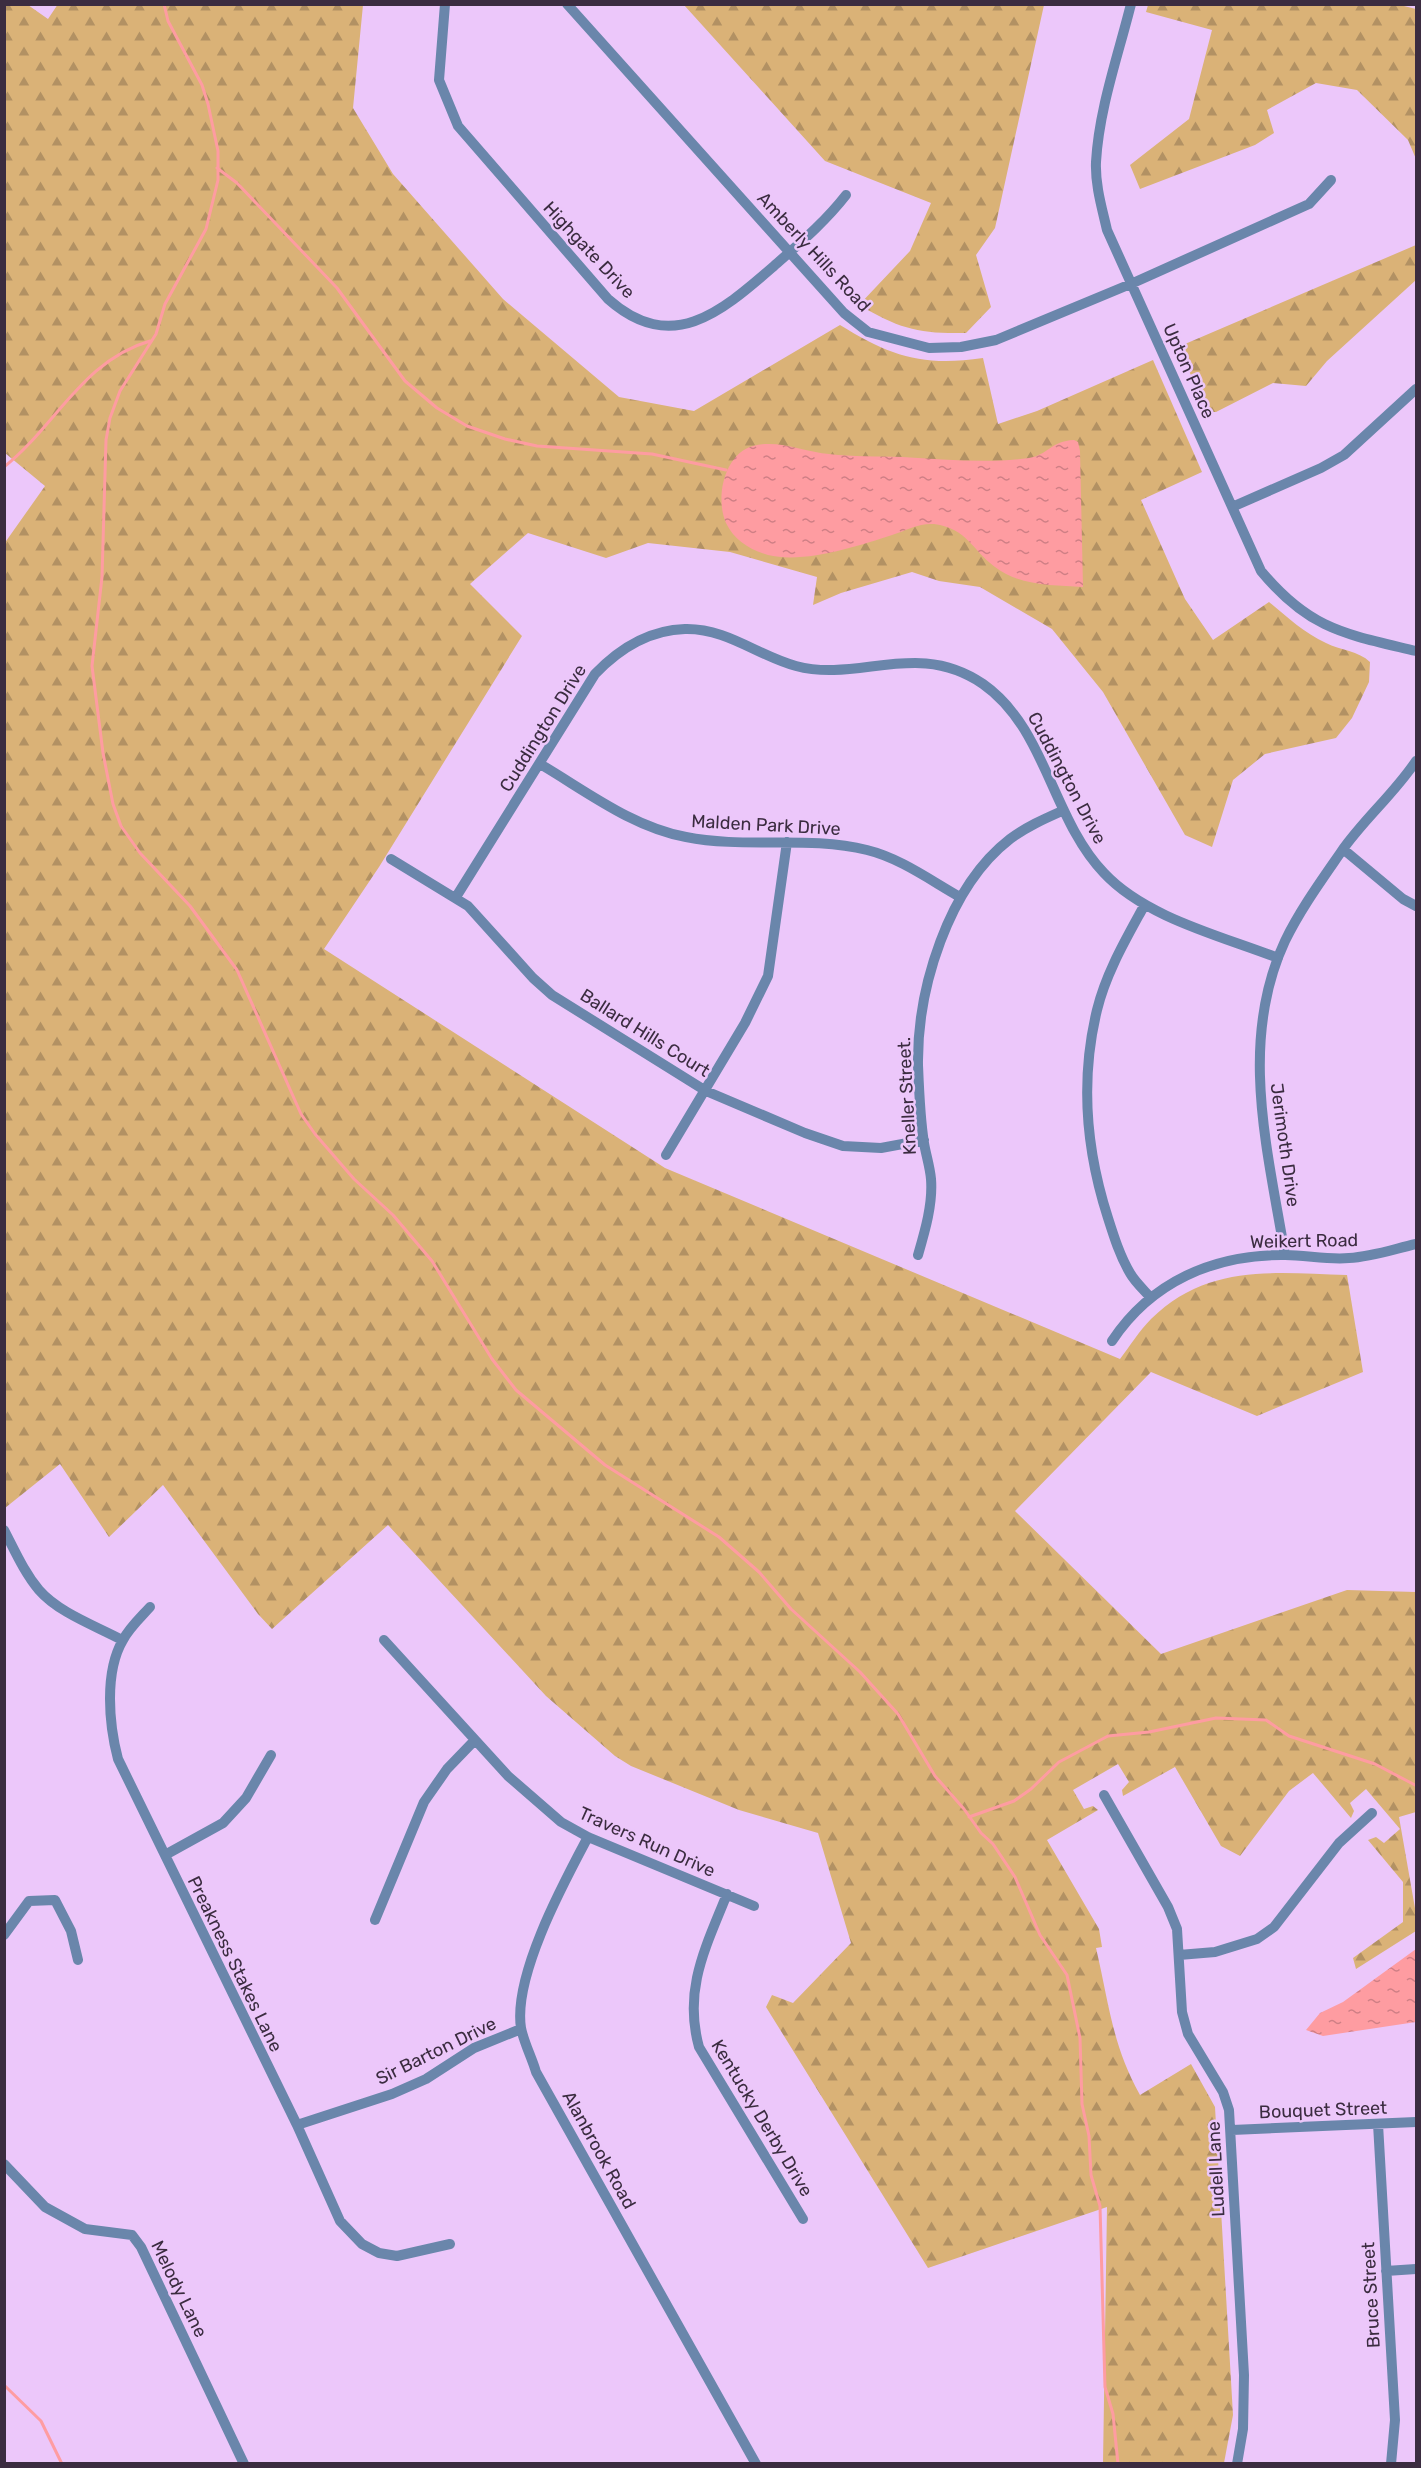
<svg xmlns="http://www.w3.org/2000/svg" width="1421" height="2468" font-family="Rubik,sans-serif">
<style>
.forest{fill:url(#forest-firs)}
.water{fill:url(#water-ripples)}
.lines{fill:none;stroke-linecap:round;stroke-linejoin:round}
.stream{stroke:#fe9ca1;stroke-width:3}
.minor{stroke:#6a86ab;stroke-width:10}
.labels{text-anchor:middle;stroke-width:5;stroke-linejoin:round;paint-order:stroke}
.street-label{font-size:18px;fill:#3b2c40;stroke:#ecc7fa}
</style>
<defs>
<pattern id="forest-firs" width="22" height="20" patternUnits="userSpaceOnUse" patternTransform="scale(1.5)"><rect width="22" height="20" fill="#dab277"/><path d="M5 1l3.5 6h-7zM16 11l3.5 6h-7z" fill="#b29163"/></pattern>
<pattern id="water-ripples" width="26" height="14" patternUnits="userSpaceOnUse" patternTransform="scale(1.5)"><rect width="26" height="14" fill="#fe9ca1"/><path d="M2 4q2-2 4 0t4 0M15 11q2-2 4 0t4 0" fill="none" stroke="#cf7f85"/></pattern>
</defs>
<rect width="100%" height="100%" fill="#ecc7fa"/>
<path class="forest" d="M58 4 363 5 353 108 393 174 503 299 619 397 694 411 840 325C890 356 923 367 983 358L998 424 1037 411 1153 360 1202 472 1141 500 1185 599 1213 640 1269 602C1287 617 1304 633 1326 643 1340 650 1359 651 1370 662L1369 682 1352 718 1336 738 1265 754 1233 780 1212 847 1185 835 1103 692 1052 629 980 587 939 581 912 572 841 593 813 605 817 577 730 552 648 543 606 558 528 533 470 584 522 636 379 867 324 949 665 1168 1120 1359C1130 1346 1139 1331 1151 1319 1208 1263 1274 1273 1347 1275L1363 1372 1257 1416 1151 1372 1015 1511 1161 1654 1347 1590 1416 1592V1812L1399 1817 1416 1914V1931L1356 1969 1353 1958 1403 1922V1882L1368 1840 1376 1837 1384 1843 1400 1829 1366 1789 1350 1803 1354 1811 1351 1818 1313 1773 1289 1791 1240 1856 1221 1846 1175 1767 1123 1796 1122 1790 1129 1782 1118 1764 1073 1790 1084 1809 1093 1806 1098 1810 1047 1840 1099 1929 1102 1947 1096 1948C1109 2003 1112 2045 1140 2095L1191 2064 1215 2107 1233 2415 1224 2463H1103L1107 2207 928 2268 766 2007 772 1995 793 2003 851 1943 818 1833 739 1810 631 1766 615 1756 546 1696 388 1525 272 1629 258 1614 163 1485 109 1537 60 1464 5 1508 4 544 45 486 5 453V5H28L48 19Z
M684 5H1044L995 228 976 255 991 307 966 333C919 334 900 329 859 305L910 251 931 203 825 161Z
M1400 5 1416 9V159L1408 140 1357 90 1316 83 1267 110 1274 133 1255 145 1140 189 1130 165 1189 119 1212 30 1146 12 1148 5Z
M1416 245V280L1327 361 1306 386 1273 383 1216 412H1211L1206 408 1178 347Z"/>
<path class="water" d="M1074 440 1078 442 1080 451 1083 587C1053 585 1020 586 995 567 971 549 968 529 934 524 919 523 907 530 892 535 858 546 804 564 768 555 750 550 734 540 726 523 715 498 724 454 753 446 777 439 805 452 829 454 853 457 877 456 902 457 943 459 987 464 1029 458 1048 455 1051 441 1074 440Z
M1416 1949V2022L1323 2036 1306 2030 1320 2013 1343 2002Z"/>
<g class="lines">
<path class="stream" d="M164 4 168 21 202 85 208 104 218 151V180L206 229 165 304 156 334 120 391 110 418 106 440 102 577 92 666 103 753 113 804 121 826 140 853 190 906 237 970 301 1114 315 1134 354 1179 393 1215 432 1261 492 1359 516 1390 605 1465 719 1537 759 1572 791 1609 860 1672 898 1714 935 1776 964 1809 981 1833 993 1844 1015 1877 1040 1935 1067 1975 1080 2038 1082 2104 1089 2136 1091 2175 1100 2206 1105 2387 1113 2414 1118 2464
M217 168 237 183 337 288 405 381 437 408 467 426 505 439 537 446 652 454 726 470
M4 467C55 427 83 360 150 341
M969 1817 1014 1801 1031 1789 1059 1762 1108 1736 1149 1732 1216 1718 1266 1720 1289 1736 1375 1764 1415 1785
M4 2385 41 2421 62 2464"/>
<path class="minor" d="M445 4 439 80 458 126 608 299C672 356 722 311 774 266 800 243 825 222 846 195
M567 4 844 313 868 332 929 348 961 347 996 340 1133 283 1309 204 1331 180
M1131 4C1118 56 1099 109 1096 162 1095 185 1102 208 1107 230L1261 571C1310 630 1345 634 1416 651
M1232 507 1321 468 1344 455 1416 389
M540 764C586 791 632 827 686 837 745 849 808 835 867 850 900 858 930 880 960 897
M1343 849 1403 899 1416 906
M391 859 468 906 533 978 552 995 706 1091 805 1133 843 1146 881 1148 924 1140
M456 897 595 674C619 649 649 630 685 629 727 628 758 656 796 666 859 683 917 639 983 684 1046 728 1052 819 1104 873 1146 918 1222 936 1278 958
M1144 906C1126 939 1106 973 1097 1010 1080 1080 1086 1150 1108 1218 1114 1237 1120 1256 1130 1273 1135 1282 1144 1290 1151 1298
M666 1155 745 1023 768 976 787 842
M918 1255C925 1231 933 1204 931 1179 930 1167 926 1155 924 1143 920 1118 919 1090 918 1065 917 989 948 887 1010 839 1026 827 1044 819 1062 811
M1285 1255C1268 1151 1238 1042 1285 941 1300 910 1321 881 1341 852 1363 820 1394 794 1416 761
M1112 1341C1151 1282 1214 1254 1285 1255 1306 1255 1328 1260 1349 1258 1372 1257 1394 1249 1416 1244
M4 1530C15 1551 24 1572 39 1590 59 1613 96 1626 122 1640
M150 1607C141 1617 129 1628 123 1640 104 1672 109 1725 118 1759L297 2125 340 2221 362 2244 379 2253 397 2256 450 2244
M384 1640 508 1776 561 1822 588 1837 754 1906
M1104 1795 1168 1907 1177 1929 1182 2012 1188 2034 1223 2092 1229 2110 1244 2375 1243 2429 1237 2464
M588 1837C563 1884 513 1976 521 2028 524 2043 532 2058 536 2072L756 2464
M165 1855 223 1823 246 1798 271 1755
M727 1894C706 1947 683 1989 699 2047L803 2219
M375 1920 424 1802 447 1769 474 1741
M4 1935 29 1901 55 1900 71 1931 78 1960
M1179 1955 1215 1952 1257 1939 1274 1927 1339 1843 1372 1813
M1378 2124 1395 2420 1391 2464
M297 2125 392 2094 426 2079 474 2048 521 2029
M1232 2130 1416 2122
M4 2164 45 2207 85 2229 132 2235 141 2247 244 2464
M1386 2271 1416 2269"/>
</g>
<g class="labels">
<g class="street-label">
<text transform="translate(589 250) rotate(47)" y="6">Highgate Drive</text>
<text transform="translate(814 252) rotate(47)" y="6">Amberly Hills Road</text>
<text transform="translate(1189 371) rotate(66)" y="6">Upton Place</text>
<text transform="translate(543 728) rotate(-58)" y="6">Cuddington Drive</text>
<text transform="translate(1067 778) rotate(62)" y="6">Cuddington Drive</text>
<text transform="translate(766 825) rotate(3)" y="6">Malden Park Drive</text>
<text transform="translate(645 1033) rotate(32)" y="6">Ballard Hills Court</text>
<text transform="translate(907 1096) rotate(-93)" y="6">Kneller Street.</text>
<text transform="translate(1285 1145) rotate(82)" y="6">Jerimoth Drive</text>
<text transform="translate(1304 1241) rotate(-1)" y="6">Weikert Road</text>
<text transform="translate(647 1842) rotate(24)" y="6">Travers Run Drive</text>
<text transform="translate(235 1964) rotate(64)" y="6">Preakness Stakes Lane</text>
<text transform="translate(436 2051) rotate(-26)" y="6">Sir Barton Drive</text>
<text transform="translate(1323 2110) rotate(-2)" y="6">Bouquet Street</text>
<text transform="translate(762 2118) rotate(59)" y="6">Kentucky Derby Drive</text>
<text transform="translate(599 2150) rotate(61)" y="6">Alanbrook Road</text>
<text transform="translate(1216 2169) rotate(-93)" y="6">Ludell Lane</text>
<text transform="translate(179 2289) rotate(64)" y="6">Melody Lane</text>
<text transform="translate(1371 2295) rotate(-93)" y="6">Bruce Street</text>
</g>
</g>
<rect width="1421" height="2468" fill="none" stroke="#3b2c40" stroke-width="12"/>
</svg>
